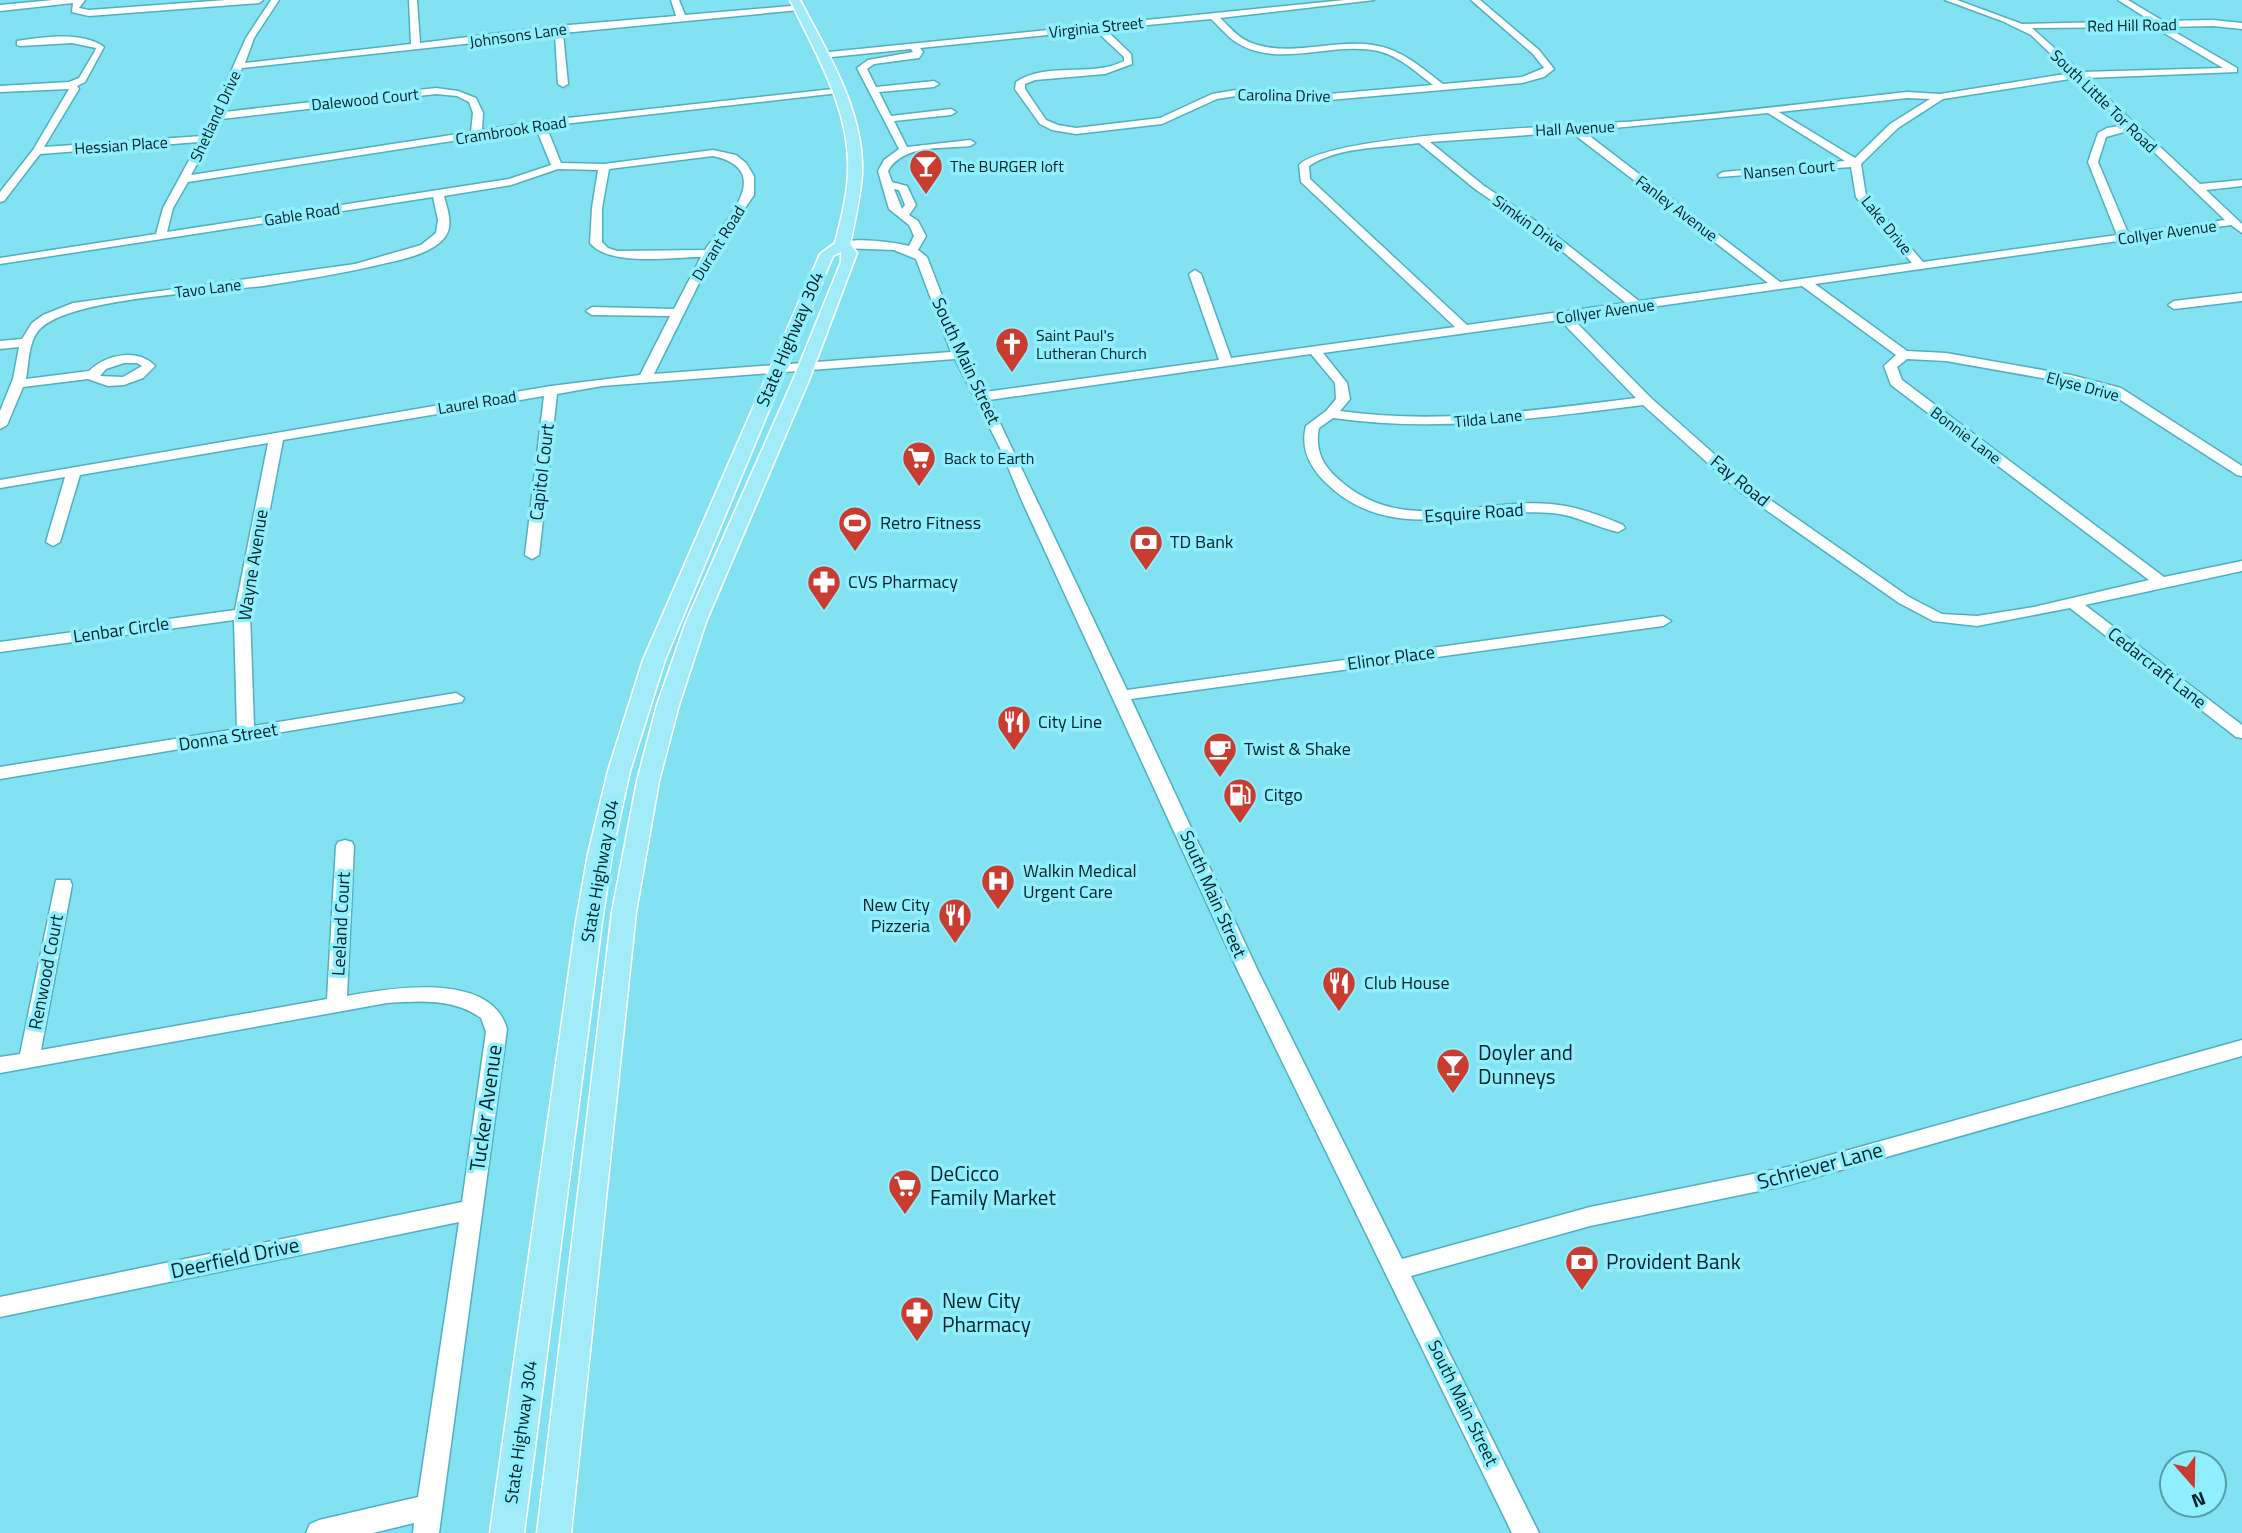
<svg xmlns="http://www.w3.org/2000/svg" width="2242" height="1533" font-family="'Titillium Web',sans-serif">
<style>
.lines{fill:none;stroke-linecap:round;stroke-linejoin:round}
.minor-casing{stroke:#4fb0bf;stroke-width:3}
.major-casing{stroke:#fff;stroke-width:3}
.minor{fill:#fff;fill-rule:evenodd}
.major{fill:#a1ecf8;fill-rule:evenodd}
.labels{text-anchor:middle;stroke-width:7;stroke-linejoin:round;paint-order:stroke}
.far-street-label{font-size:16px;fill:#022025;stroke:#90effe}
.far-poi-label{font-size:16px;fill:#022025;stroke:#90effe;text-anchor:start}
.street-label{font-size:18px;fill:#022025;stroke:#90effe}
.poi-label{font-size:18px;fill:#022025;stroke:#90effe;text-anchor:start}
.near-poi-label{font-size:21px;fill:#022025;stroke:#90effe;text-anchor:start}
.near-street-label{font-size:21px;fill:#022025;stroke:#90effe}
</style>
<rect width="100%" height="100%" fill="#82e2f1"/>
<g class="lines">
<g class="minor-casing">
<path id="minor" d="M53 0H85L79 8 89 10 226 0H263L259 3 89 16 72 12 73 3 0 11V5Z
M271 0H279L254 38 245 63 411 44 409 0H417L420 43 557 26 676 16 671 0H679L685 15 802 5 799 10 563 33 568 84 563 87 558 84 555 34 242 68 224 112 436 88 458 91 476 98 483 113 482 130 540 121 842 88 844 90 839 93 546 126 561 163 604 164 713 150 736 155 746 163 754 176V195L714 253 654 374 951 352 916 259 894 250 842 248 836 245C850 236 893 242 909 246L914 236 909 225 889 209 878 171 884 160 899 149 857 68 868 60 913 52 911 49 822 58 817 55 819 53 1345 0H1374L1220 18C1229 26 1237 37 1249 42 1289 59 1337 37 1378 46 1404 51 1423 69 1443 84L1522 77 1544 68 1533 54 1471 0H1480L1539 50 1554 69 1544 77 1522 83 1329 100 1236 96 1217 99 1162 124 1076 134 1052 130 1040 124 1015 89 1016 82C1047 61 1091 78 1124 61V57L1095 30 920 48 923 52 919 58 874 64 867 69 876 87 934 81 939 84 934 87 879 92 891 116 951 109 956 112 951 115 894 121 907 147 970 140 975 143 970 146C943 149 903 144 888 171L892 182 907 186 916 205 909 215 918 221 926 236 918 250 927 257 965 355 985 392 1219 360 1189 274 1195 270 1201 274 1231 358 1455 327 1301 182 1299 165C1332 133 1579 126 1638 121 1728 113 1817 102 1907 92L1940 94 2071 73 2031 35 2002 21 1945 0H1957L2022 24 2151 21 2118 0H2128L2163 21 2213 20 2242 23V29L2213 26 2166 27 2237 68V72L2086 78 2200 184 2242 180V186L2206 190 2242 224V233L2231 225 1815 284 1907 351 1946 353 2071 375 2121 388 2242 466V476L2237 475 2111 394 2070 383 1946 361 1907 359 1897 367 1902 380 2164 577 2242 561V571L2085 605 2242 725V738L2236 737 2070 608 1977 626 1933 621 1899 603 1739 491 1643 405C1539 418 1438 433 1333 418L1319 428C1315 447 1321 463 1335 476 1400 538 1474 498 1551 504 1576 506 1600 515 1623 525L1625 528 1618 532C1595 527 1576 515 1552 513 1473 506 1392 547 1326 483 1310 467 1300 449 1306 426L1326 411 1336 399 1335 383 1311 354 989 400 1127 690 1663 616 1671 621 1663 626 1131 699 1258 971 1402 1259 1590 1207 1788 1167 2242 1040V1056L1788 1185 1590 1226 1411 1276 1539 1533H1512L1238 971 1022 501 1001 450 955 359 602 386 557 394 539 555 532 559 525 555 544 396 283 440 250 614 254 726 456 693 464 698 462 702 0 779V767L237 729 234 620 0 652V642L235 610 268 443 80 475 60 542 53 546 46 542 65 477 0 488V480L551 386 640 375 670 316 592 315 586 311 592 307 674 309 701 257C671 257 610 267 590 243L592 208 598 170 558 169 511 185 444 196C447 208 454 225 445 237 431 255 399 260 378 265 340 274 301 280 263 286 214 292 72 297 40 329 28 341 29 364 26 379L89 371C106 354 139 348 155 366L143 378 124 385 108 386 88 379 23 387 7 425 0 429V411L13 379 19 347 0 349V341L22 339 32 323 43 315 73 303 355 264 421 245 436 233 438 220 433 197 0 264V258L156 234 163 208 199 142 40 154 4 201 0 202V192L33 150 69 89 0 92V86L69 82 79 78 95 51 96 48 72 43 20 46 17 45V41C42 37 83 31 104 47L85 82 77 86 79 89 44 147 202 136 246 38ZM1211 19C1220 27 1228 38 1239 44 1280 68 1334 41 1378 51 1399 56 1416 72 1433 85L1329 94 1236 90 1212 94 1160 118 1076 128 1058 125 1046 120 1025 89V84L1035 80 1105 74 1132 64 1131 54 1105 29ZM2154 27 2223 68 2081 72 2032 28ZM2076 78 2125 125 2107 128 2098 133 2088 162 2117 235 1923 262 1866 196 1861 164 1898 128 1943 99ZM436 94 457 96 469 102 473 113 471 132 191 175 222 119ZM1907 98 1930 99 1890 124 1855 158 1779 112ZM1768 113 1845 161 1723 172 1718 175 1719 177 1851 167 1856 197 1912 263 1780 282 1583 131ZM536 128 551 165 509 179 167 232 173 208 188 182ZM2131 130 2225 220 2128 233 2098 162 2106 137ZM1571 132 1768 283 1639 301 1550 231 1483 185 1430 142ZM1419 143 1475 189 1542 235 1626 303 1467 325 1310 179 1309 166C1339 146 1384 148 1419 143ZM713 156C777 170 725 221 705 250L617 251 608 248 602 242V208L609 169ZM894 189 899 190 905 205 902 209ZM1802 286 1896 355 1884 366 1891 385 2149 580 2034 607 1977 616 1942 614 1909 597 1749 485 1651 398 1572 318ZM1560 320 1636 398C1537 410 1439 425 1340 411L1350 399 1347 383 1323 353ZM124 363H137L142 366 123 377 100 376 106 369Z
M2242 293V301L2174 309 2168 305 2174 301Z
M345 840 352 842 354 846 347 996C391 988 491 971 507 1029L439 1533H413L414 1523 373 1533H306L310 1524 319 1520 418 1497 459 1222 0 1317V1297L462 1202 486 1032 481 1018C454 998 419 1001 387 1003L0 1073V1057L20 1054 56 880H70L72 885 41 1050 327 999 336 846 338 842Z"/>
</g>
<g class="major-casing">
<path id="major" d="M790 0H800C828 54 865 112 862 175 860 199 855 221 850 244L857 253 809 380 706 622 679 705 659 781 636 912 571 1533H537L612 912 637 781 657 705 686 622 793 380 841 262V252L833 256 665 660 630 771 612 854 602 922 524 1533H490L576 922 588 854 608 771 643 660 820 254 835 243C841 220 847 197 848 173 851 111 816 54 790 0Z"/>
</g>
<use href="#minor" class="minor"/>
<use href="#major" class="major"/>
</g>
<defs>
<g id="bar-pin" transform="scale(1.75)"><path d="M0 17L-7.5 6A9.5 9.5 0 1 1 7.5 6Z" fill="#ca3c30" stroke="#90effe"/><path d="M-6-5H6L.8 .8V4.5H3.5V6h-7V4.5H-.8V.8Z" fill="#fff"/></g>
<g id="church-pin" transform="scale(1.75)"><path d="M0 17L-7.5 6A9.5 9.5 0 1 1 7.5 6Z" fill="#ca3c30" stroke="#90effe"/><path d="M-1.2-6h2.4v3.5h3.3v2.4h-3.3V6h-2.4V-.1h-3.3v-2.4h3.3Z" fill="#fff"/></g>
<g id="supermarket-pin" transform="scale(1.75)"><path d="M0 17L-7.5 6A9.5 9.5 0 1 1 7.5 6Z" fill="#ca3c30" stroke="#90effe"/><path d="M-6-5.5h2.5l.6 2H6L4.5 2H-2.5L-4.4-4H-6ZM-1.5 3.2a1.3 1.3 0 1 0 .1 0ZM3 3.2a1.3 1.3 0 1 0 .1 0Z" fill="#fff"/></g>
<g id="stadium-pin" transform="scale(1.75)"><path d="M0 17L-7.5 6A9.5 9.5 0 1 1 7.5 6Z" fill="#ca3c30" stroke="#90effe"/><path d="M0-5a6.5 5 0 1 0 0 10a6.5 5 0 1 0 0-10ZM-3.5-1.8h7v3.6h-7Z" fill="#fff"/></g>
<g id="bank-pin" transform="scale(1.75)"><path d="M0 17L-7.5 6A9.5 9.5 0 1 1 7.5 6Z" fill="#ca3c30" stroke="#90effe"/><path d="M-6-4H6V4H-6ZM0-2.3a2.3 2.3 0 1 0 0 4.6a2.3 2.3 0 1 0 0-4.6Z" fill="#fff"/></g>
<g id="pharmacy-pin" transform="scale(1.75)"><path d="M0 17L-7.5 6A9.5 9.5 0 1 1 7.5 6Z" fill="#ca3c30" stroke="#90effe"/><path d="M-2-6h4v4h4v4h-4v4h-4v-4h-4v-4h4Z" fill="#fff"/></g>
<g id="restaurant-pin" transform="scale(1.75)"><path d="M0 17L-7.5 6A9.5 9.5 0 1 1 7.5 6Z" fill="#ca3c30" stroke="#90effe"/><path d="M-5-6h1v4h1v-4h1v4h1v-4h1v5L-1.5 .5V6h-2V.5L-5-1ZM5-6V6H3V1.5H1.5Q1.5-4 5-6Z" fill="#fff"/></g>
<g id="cafe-pin" transform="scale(1.75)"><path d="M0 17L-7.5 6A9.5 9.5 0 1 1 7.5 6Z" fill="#ca3c30" stroke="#90effe"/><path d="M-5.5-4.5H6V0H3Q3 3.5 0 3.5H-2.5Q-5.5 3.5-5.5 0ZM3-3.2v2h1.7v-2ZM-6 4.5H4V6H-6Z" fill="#fff"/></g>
<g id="fuel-pin" transform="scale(1.75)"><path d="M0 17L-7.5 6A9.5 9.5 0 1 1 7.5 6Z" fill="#ca3c30" stroke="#90effe"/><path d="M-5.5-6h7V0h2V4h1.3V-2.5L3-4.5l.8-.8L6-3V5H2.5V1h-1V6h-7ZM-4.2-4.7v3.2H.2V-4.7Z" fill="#fff"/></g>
<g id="hospital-pin" transform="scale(1.75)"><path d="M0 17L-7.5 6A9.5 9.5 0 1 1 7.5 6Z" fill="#ca3c30" stroke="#90effe"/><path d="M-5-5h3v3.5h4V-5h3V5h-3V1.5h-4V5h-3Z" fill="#fff"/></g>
</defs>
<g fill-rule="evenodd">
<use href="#bar-pin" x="926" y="166"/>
<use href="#church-pin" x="1012" y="344"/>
<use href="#supermarket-pin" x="919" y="458"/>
<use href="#stadium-pin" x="855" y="523"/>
<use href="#bank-pin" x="1146" y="542"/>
<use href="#pharmacy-pin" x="824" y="582"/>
<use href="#restaurant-pin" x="1014" y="722"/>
<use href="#cafe-pin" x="1220" y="749"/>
<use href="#fuel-pin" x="1240" y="795"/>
<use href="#hospital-pin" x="998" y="881"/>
<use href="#restaurant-pin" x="955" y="915"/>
<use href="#restaurant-pin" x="1339" y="983"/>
<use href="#bar-pin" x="1453" y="1065"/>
<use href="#supermarket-pin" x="905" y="1186"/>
<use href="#bank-pin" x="1582" y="1262"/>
<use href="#pharmacy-pin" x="917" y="1313"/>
</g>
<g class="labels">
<g class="far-street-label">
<text transform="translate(2132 25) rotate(-1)" y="6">Red Hill Road</text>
<text transform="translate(1096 27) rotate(-6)" y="6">Virginia Street</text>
<text transform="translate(518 35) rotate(-8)" y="6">Johnsons Lane</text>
<text transform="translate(1284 95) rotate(1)" y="6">Carolina Drive</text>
<text transform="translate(365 99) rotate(-6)" y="6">Dalewood Court</text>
<text transform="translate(2104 101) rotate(44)" y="6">South Little Tor Road</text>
<text transform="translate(215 116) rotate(-65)" y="6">Shetland Drive</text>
<text transform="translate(1575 128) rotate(-3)" y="6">Hall Avenue</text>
<text transform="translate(511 130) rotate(-9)" y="6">Crambrook Road</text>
<text transform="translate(121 145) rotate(-4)" y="6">Hessian Place</text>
<text transform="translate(1789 169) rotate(-5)" y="6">Nansen Court</text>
<text transform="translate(1677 208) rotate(37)" y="6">Fanley Avenue</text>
<text transform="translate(302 214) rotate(-9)" y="6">Gable Road</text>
<text transform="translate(1529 223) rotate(36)" y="6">Simkin Drive</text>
<text transform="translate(1887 225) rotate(51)" y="6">Lake Drive</text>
<text transform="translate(2167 232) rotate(-8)" y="6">Collyer Avenue</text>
<text transform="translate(718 243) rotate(-58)" y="6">Durant Road</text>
<text transform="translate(208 288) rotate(-7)" y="6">Tavo Lane</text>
<text transform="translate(1605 311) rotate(-8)" y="6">Collyer Avenue</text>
<text transform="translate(2083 386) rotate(15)" y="6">Elyse Drive</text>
<text transform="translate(477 402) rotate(-9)" y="6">Laurel Road</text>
<text transform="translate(1488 418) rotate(-6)" y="6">Tilda Lane</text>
<text transform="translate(1966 435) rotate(37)" y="6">Bonnie Lane</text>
</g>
<g class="far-poi-label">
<text x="950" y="172">The BURGER loft</text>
<text x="1036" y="341">Saint Paul's<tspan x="1036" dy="18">Lutheran Church</tspan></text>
<text x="944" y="464">Back to Earth</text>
</g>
<g class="street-label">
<text transform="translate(790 339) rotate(-67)" y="6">State Highway 304</text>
<text transform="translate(966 361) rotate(65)" y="6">South Main Street</text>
<text transform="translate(542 472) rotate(-83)" y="6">Capitol Court</text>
<text transform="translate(1740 481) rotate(39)" y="6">Fay Road</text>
<text transform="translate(1474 513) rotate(-4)" y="6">Esquire Road</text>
<text transform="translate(253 565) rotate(-81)" y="6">Wayne Avenue</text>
<text transform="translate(121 630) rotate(-8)" y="6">Lenbar Circle</text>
<text transform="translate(1391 658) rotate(-8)" y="6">Elinor Place</text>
<text transform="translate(2157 668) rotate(38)" y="6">Cedarcraft Lane</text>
<text transform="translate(228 737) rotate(-9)" y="6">Donna Street</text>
<text transform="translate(600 871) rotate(-80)" y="6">State Highway 304</text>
<text transform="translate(1213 894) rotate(66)" y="6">South Main Street</text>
<text transform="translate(341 924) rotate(-87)" y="6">Leeland Court</text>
<text transform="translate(46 972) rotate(-79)" y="6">Renwood Court</text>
<text transform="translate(1463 1403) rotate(64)" y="6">South Main Street</text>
<text transform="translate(521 1432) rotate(-82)" y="6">State Highway 304</text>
</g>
<g class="poi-label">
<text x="880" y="529">Retro Fitness</text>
<text x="1170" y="548">TD Bank</text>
<text x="848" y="588">CVS Pharmacy</text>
<text x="1038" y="728">City Line</text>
<text x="1244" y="755">Twist &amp; Shake</text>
<text x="1264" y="801">Citgo</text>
<text x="1023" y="877">Walkin Medical<tspan x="1023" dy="21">Urgent Care</tspan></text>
<text x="930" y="911" text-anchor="end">New City<tspan x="930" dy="21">Pizzeria</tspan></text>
<text x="1364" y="989">Club House</text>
</g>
<g class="near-poi-label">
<text x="1478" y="1060">Doyler and<tspan x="1478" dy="24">Dunneys</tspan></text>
<text x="930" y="1181">DeCicco<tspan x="930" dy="24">Family Market</tspan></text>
<text x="1606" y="1269">Provident Bank</text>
<text x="942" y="1308">New City<tspan x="942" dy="24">Pharmacy</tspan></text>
</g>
<g class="near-street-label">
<text transform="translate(486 1108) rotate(-82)" y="7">Tucker Avenue</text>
<text transform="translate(1820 1166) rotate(-15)" y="7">Schriever Lane</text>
<text transform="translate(235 1258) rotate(-12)" y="7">Deerfield Drive</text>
</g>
</g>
<g transform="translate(2193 1484) rotate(160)"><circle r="33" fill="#90effe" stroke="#579ca7" stroke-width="2"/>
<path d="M0-5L12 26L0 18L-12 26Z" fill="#ca3c30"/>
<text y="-10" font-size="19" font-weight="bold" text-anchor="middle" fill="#022025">N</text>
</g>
</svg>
